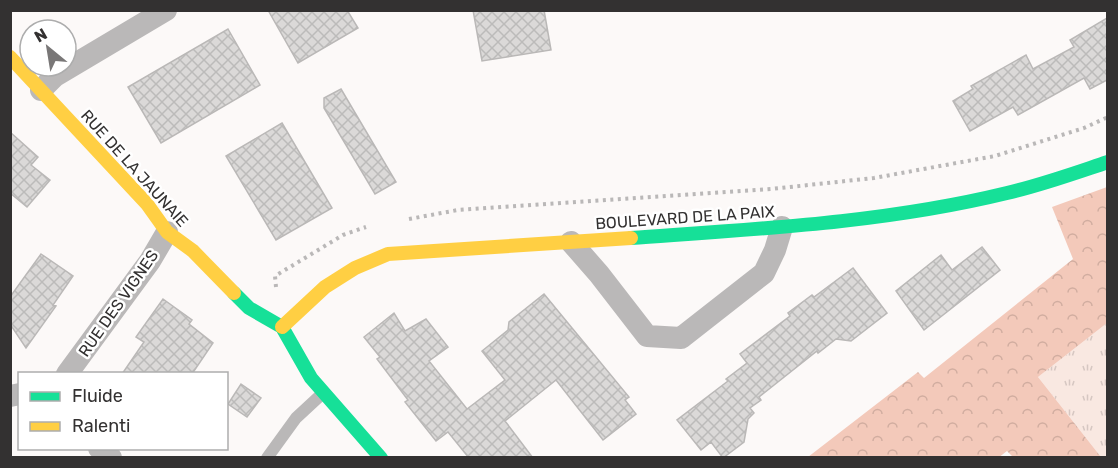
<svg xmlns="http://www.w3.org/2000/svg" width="1118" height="468" font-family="Rubik,sans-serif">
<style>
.grass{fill:url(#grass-tufts)}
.forest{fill:url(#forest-crowns)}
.building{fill:url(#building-cross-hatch);stroke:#bab8b7;stroke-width:1.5}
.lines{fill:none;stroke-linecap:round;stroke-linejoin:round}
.path{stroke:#bab8b8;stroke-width:4;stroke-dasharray:3 4.5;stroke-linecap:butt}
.lane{stroke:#bab8b8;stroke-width:12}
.street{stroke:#bab8b8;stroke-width:22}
.fast{stroke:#16e098;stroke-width:14}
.slow{stroke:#ffcf43;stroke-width:14}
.labels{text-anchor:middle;stroke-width:5;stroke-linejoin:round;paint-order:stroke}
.street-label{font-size:16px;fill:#333131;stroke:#fff}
</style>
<defs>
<pattern id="grass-tufts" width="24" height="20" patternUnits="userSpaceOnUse" patternTransform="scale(1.5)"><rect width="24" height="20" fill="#f9e8e1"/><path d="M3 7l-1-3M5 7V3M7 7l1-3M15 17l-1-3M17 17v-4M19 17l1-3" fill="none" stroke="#d6c7c2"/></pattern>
<pattern id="forest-crowns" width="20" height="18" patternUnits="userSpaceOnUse" patternTransform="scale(1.5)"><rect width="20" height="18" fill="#f3c9ba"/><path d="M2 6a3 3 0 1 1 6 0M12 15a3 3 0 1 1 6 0" fill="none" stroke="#d1ada0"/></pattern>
<pattern id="building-cross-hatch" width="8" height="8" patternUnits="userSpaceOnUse" patternTransform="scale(1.5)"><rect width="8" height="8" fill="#dbd9d8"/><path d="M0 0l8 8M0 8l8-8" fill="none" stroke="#bcbbba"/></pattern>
</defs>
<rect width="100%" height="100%" fill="#fcf9f8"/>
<path class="grass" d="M1107 323V457H1101L1038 377Z"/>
<path class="forest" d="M1107 187V323L1038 377 1101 457H1013L1007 451 998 458 808 457 918 372 924 378 1073 259 1052 207Z"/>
<path class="building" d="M268 10H347L358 28 298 63Z
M473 10H544L551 50 482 61Z
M1107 18V80L1090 89 1084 78 1018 115 1013 107 970 131 953 101 973 89 971 86 1026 55 1033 69 1074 47 1070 40Z
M228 29 260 85 161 143 128 87Z
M341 89 396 182 375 194 324 108V98Z
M282 123 332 208 276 240 226 156Z
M10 132 38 157 31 165 50 180 27 207 10 193Z
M982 247 1000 270 924 330 896 291 941 255 952 270Z
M41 254 73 276 53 305 56 306 26 348 10 324V297Z
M853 268 887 313 851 341 836 339 818 353 817 351 759 397 761 400 750 408 754 413 748 419 744 442 723 458 711 442 701 450 677 420 728 381 726 379 747 363 740 354 790 316 788 313 812 295 814 297Z
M544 294 629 397 625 400 636 414 603 440 556 380 505 421 533 458H469L448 432 436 441 405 402 408 400 377 359 380 357 364 337 394 313 405 331 426 319 448 347 429 361 467 409 505 380 482 351 508 330 509 322Z
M163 299 192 320 189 324 213 343 192 374H122L144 342 136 337Z
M241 384 261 398 247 417 228 404Z"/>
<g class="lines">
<path class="path" d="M409 219 458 210 771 189 874 178 995 156 1084 128 1108 117
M276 287 275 276 343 235 366 227"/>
<path class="lane" d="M267 458 296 418 323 393"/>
<path class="street" d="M41 90 55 76 166 10
M571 242 599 274 647 336 681 338 764 273 775 250 782 227
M67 374 150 261 167 232
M10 396 20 394
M99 448 111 458"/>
<path class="fast" d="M631 238C757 229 884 223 1007 193 1042 185 1075 173 1108 162
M234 293 249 308 282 327 311 378 381 458"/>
<path class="slow" d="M10 57 147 204 167 232 193 251 234 293
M282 327 325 287 355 268 388 254 631 238"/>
</g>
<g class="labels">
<g class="street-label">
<text transform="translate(135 168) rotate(48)" y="6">RUE DE LA JAUNAIE</text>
<text transform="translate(685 217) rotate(-4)" y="6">BOULEVARD DE LA PAIX</text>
<text transform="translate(118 303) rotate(-55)" y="6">RUE DES VIGNES</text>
</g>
</g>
<rect width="1118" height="468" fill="none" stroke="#333131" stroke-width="24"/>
<rect x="18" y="372" width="210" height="78" fill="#ffffff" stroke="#adadad" stroke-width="1.5"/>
<rect x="30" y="392" width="30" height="9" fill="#16e098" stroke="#adadad" stroke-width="1.5"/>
<text x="72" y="402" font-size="18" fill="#333131">Fluide</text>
<rect x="30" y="422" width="30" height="9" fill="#ffcf43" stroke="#adadad" stroke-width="1.5"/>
<text x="72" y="432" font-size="18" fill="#333131">Ralenti</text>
<g transform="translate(48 48) rotate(330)"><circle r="28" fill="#ffffff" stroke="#adadad" stroke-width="1.5"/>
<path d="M0-4.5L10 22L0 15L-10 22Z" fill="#797777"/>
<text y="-9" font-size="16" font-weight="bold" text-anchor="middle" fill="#333131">N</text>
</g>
</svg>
